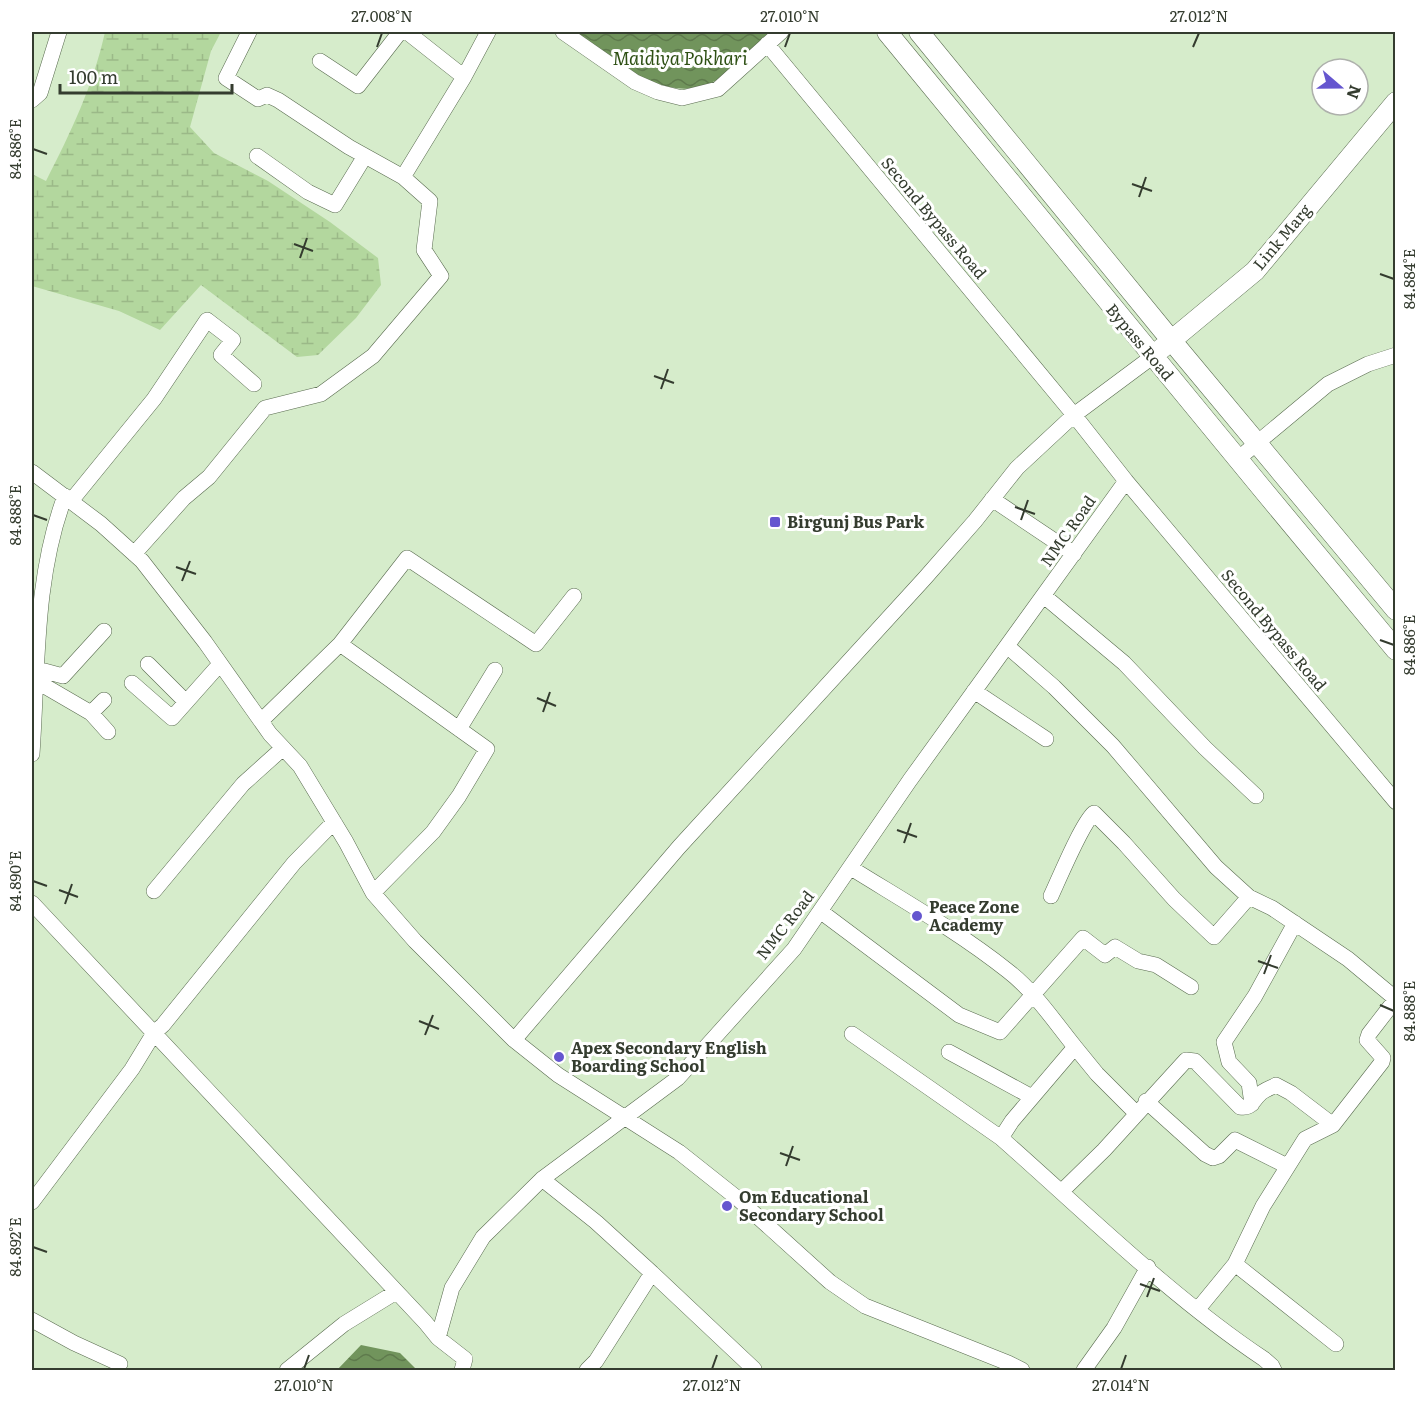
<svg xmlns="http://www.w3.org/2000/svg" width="1427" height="1402" font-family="Literata,serif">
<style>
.wetland{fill:url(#wetland-marsh)}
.water{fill:url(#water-waves)}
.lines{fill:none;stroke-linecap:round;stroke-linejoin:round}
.minor-casing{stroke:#596b4f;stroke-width:16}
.major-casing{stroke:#596b4f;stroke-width:21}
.minor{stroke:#fff;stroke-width:15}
.major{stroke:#fff;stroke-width:20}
.ticks{fill:none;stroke:#343c2f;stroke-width:2}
.poi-dot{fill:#6556cf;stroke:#fff;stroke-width:2}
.labels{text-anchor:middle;stroke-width:6;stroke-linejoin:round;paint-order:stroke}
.street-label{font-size:16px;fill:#343c2f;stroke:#fff}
.poi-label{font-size:16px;font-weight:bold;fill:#343c2f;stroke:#fff;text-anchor:start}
.water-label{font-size:18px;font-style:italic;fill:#2e5014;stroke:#fff}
.neatline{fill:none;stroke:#343c2f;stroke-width:2}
.ticks-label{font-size:15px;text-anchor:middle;fill:#343c2f}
</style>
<defs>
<pattern id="wetland-marsh" width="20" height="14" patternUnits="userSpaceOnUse" patternTransform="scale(1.5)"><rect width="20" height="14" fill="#b3d79e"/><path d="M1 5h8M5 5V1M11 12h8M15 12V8" fill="none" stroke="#9bb988"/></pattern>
<pattern id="water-waves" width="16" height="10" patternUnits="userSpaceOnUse" patternTransform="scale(1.5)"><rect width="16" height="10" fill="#71945c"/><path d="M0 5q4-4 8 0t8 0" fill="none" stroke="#5e7a4c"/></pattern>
</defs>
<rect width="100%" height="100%" fill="#d6eccb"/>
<path class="wetland" d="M105 32H221L211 51 190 127 214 153 268 181 330 222 378 258 381 285 356 318 318 355 297 357 201 285 160 330 119 311 32 286V174L46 181C71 132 93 86 105 32Z"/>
<path class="water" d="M575 32H771C754 47 732 74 711 83 664 105 611 58 575 32Z
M361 1345 400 1353 417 1370H337Z"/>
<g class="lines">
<g class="minor-casing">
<path id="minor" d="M249 32 226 78 258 99 267 95 278 100 349 147 403 177
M407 32 464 77
M563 32 635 82 658 92 682 98 718 89 781 32
M767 44 1074 415 1126 481 1396 802
M320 61 358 86 400 32
M32 100 40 93 59 32
M257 156 308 192 335 205 365 156
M1239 458 1328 384 1368 364 1396 355
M32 472 101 524 142 561 205 642 270 734 300 766 346 842 373 893 415 941 514 1040 558 1075 679 1152 737 1198 830 1282 865 1306 1008 1363 1022 1370
M992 499 1074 554
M71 501 154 399 207 320 233 340 221 355 254 384
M134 554 184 498 209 477 265 408 321 394 373 356 441 276 424 250 430 201 403 177 464 77 488 32
M1044 596 1124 663 1205 748 1256 796
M340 644 487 749 459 796 433 832 373 893
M1007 646 1054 687 1113 746 1216 867 1249 897 1272 908 1348 959 1396 999
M148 664 186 702
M37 669 63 676 104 631
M36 681 91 713 108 732
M132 683 172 718 220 664
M974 691 1046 739
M91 713 104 700
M261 721 340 644 407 558 536 644 574 596
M459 729 495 670
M32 754C38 668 34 578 65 496
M851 868C904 901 959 932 1008 971 1034 991 1054 1021 1075 1047L1012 1121 1001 1138C1085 1212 1171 1297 1264 1359L1272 1366 1274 1370
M154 891 243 784 283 748
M1051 896C1059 879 1082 823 1094 813L1124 843 1174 899 1214 937 1249 897
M32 903 425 1322 438 1338
M820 911 959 1015 1000 1032 1083 938 1105 955 1115 947 1138 961 1156 965 1191 987
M852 1034 1001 1138
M514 1040 679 847 925 578 975 521 1017 468 1074 415 1152 357
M1075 1047 1097 1074 1136 1113
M949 1052 1032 1097
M1146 1101 1205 1154 1213 1158 1219 1156 1235 1140 1287 1166
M1252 1104 1249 1083 1229 1062 1224 1042 1255 996 1295 923
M542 1179 596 1222 652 1273 596 1361 587 1370
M1061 1192 1104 1150 1186 1060 1195 1061 1240 1107C1252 1109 1252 1101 1259 1095 1263 1090 1271 1088 1276 1085L1291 1093 1333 1125
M32 1202 132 1069 154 1033 163 1025 294 863 334 822
M1235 1264 1336 1344
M652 1273 754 1369
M1198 1309 1235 1264 1263 1206 1305 1139 1333 1125 1382 1062 1383 1058 1367 1040 1369 1034 1396 999
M32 1320 74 1343 120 1364
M287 1370 344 1324 396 1292
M462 1370 465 1359 438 1338 452 1288 483 1237 542 1179 678 1078 794 949 910 780 1126 481
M1084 1370 1114 1328 1148 1267"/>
</g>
<g class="major-casing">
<path id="major" d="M887 32C1056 238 1225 445 1396 650
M919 32 1171 340 1396 610
M1161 349 1255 271 1396 102"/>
</g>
<use href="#minor" class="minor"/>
<use href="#major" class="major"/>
</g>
<path class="ticks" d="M377 47 382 33M785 47 790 33M1193 47 1199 33M33 149 47 154M1132 184 1152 191M1139 197 1146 177M294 244 313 251M300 258 307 238M1380 274 1394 279M654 376 674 383M661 389 668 369M1015 507 1035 514M33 515 47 520M1021 520 1028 500M176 567 196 574M182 581 190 561M1380 640 1394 645M537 698 556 706M543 712 550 692M897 830 917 837M904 843 911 823M33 881 47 886M59 890 78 897M65 904 72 884M1258 961 1278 968M1264 974 1271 955M1380 1005 1394 1011M419 1021 439 1029M425 1035 433 1015M780 1153 800 1160M786 1166 793 1146M33 1247 47 1252M1140 1284 1160 1291M1147 1297 1154 1278M304 1369 309 1355M712 1369 717 1355M1121 1369 1126 1355"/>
<g class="poi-dot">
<rect x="769" y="516" width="12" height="12" rx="3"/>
<circle cx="917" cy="916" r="6"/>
<circle cx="559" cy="1057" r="6"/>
<circle cx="727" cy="1206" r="6"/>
</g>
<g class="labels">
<g class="street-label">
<text transform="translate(934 218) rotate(50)" y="6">Second Bypass Road</text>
<text transform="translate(1282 237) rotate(-50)" y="6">Link Marg</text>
<text transform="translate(1140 342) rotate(50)" y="6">Bypass Road</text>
<text transform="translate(1068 531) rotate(-55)" y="6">NMC Road</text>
<text transform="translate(1274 630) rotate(50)" y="6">Second Bypass Road</text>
<text transform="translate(785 925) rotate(-52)" y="6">NMC Road</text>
</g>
<g class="poi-label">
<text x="787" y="528">Birgunj Bus Park</text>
<text x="929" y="913">Peace Zone<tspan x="929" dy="18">Academy</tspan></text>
<text x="571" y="1054">Apex Secondary English<tspan x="571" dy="18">Boarding School</tspan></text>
<text x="739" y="1203">Om Educational<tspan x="739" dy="18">Secondary School</tspan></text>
</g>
<g class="water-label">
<text x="680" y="65">Maidiya Pokhari</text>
</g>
</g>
<rect width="1427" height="1402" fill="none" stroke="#ffffff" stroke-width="66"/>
<g transform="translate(1340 87) rotate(110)"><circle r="28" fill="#ffffff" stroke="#aeb1ac" stroke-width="1.5"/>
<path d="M0-4.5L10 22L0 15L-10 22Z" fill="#6556cf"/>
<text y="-9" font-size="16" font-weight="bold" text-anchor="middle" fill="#343c2f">N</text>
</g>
<path d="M60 84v9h172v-9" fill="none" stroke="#343c2f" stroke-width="3"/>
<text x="69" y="84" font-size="18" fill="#343c2f" stroke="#ffffff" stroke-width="4.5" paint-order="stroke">100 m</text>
<rect x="33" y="33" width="1361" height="1336" class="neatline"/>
<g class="ticks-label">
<text x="382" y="22">27.008°N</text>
<text x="790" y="22">27.010°N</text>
<text x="1199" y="22">27.012°N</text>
<text transform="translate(16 149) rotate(-90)" y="5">84.886°E</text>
<text transform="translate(1410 279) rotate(-90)" y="5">84.884°E</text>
<text transform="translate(16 515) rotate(-90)" y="5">84.888°E</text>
<text transform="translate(1410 645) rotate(-90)" y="5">84.886°E</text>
<text transform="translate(16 881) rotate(-90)" y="5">84.890°E</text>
<text transform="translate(1410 1011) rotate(-90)" y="5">84.888°E</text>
<text transform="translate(16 1247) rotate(-90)" y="5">84.892°E</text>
<text x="304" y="1391">27.010°N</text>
<text x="712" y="1391">27.012°N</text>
<text x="1121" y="1391">27.014°N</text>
</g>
</svg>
